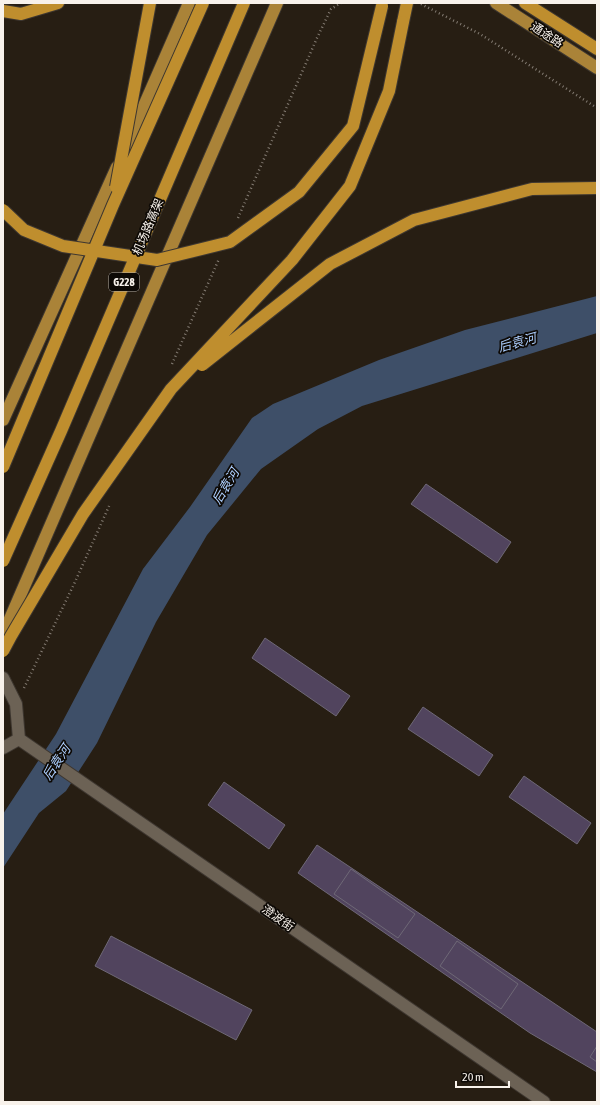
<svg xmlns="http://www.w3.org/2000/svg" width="600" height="1105" font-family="'Asap Condensed','Noto Sans SC',sans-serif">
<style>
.water{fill:#3e4f68}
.building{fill:#51445e;stroke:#6e6876}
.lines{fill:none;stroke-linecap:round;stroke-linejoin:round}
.minor-casing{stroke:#3e3730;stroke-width:14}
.primary-casing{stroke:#3e3730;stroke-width:14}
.trunk-casing{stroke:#3e3730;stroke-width:14}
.path{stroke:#847c73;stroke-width:2.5;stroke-dasharray:1 3;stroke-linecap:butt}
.minor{stroke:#6c6255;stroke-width:12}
.primary{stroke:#aa8338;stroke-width:12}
.trunk{stroke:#bf8e2e;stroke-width:12}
.trunk-bridge-casing{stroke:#3e3730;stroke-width:14;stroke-linecap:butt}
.trunk-bridge{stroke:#bf8e2e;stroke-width:12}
.labels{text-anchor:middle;stroke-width:3.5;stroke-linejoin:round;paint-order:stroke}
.shield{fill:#0d0905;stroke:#b2aca6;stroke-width:1}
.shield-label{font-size:11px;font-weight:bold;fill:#f8f2eb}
.street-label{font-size:12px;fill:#f8f2eb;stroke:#0d0905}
.water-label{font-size:13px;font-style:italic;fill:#adcfff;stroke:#0d0905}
</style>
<rect width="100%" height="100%" fill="#271e13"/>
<path class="water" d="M597 296V333L362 406 318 429 261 469 207 535 156 622 97 743 66 791 39 813 3 868V814L56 734 143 569 190 507 252 418 273 404 379 360 465 330Z"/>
<path class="building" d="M426 484 511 542 497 563 411 504Z
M265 638 350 696 336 716 252 658Z
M423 707 493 755 479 776 408 729Z
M524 776 591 823 577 844 509 797Z
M224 782 285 825 269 849 208 805Z
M317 845 597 1032V1072L530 1033 298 873Z
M351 869 415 914 398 938 334 894Z
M111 936 252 1010 236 1040 95 966Z
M457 941 518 984 501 1009 440 966Z
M597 1046V1062L590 1057Z"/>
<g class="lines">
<g class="minor-casing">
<path id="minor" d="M3 678 16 704 19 739 544 1102
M3 748 19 739"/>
</g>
<g class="primary-casing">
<path id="primary" d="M496 3 597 68
M126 147 189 3
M3 420 117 167
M3 635 277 3"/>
</g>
<g class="trunk-casing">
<path id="trunk" d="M525 3 597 49
M3 11 21 14 58 3
M403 22 407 3"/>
</g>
<path class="path" d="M421 4 480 34 597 108
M238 218 317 38 331 9 341 3
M172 364 219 259
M24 688 75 582 110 504"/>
<use href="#minor" class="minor"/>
<use href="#primary" class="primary"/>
<use href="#trunk" class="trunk"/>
<g class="trunk-bridge-casing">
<path id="trunk-bridge" d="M116 187 150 3
M3 210 24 230 63 246 157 260 230 242 299 192 353 126 382 6
M202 365 330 264 414 220 532 189 597 188
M3 467 113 205 203 3
M3 561 61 431 244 3
M3 651 11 636 83 514 171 389 292 260 350 186 389 91 403 22"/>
</g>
<use href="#trunk-bridge" class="trunk-bridge"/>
</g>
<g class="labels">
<rect class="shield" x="109" y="273" width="30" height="18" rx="3"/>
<g class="shield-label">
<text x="124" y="286">G228</text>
</g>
<g class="street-label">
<text transform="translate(547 35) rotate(33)" y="4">通途路</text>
<text transform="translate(148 227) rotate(-67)" y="4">机场路高架</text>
<text transform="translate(278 918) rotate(35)" y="4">澄波街</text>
</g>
<g class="water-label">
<text transform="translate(517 342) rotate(-15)" y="5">后袁河</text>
<text transform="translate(225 486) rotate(-59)" y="5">后袁河</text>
<text transform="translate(56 762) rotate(-56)" y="5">后袁河</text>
</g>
</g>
<rect width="600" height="1105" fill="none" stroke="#f8f2eb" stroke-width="8"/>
<path d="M456 1081v6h53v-6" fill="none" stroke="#f8f2eb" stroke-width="2"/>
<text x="462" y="1081" font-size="12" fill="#f8f2eb" stroke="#0d0905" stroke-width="3" paint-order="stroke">20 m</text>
</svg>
